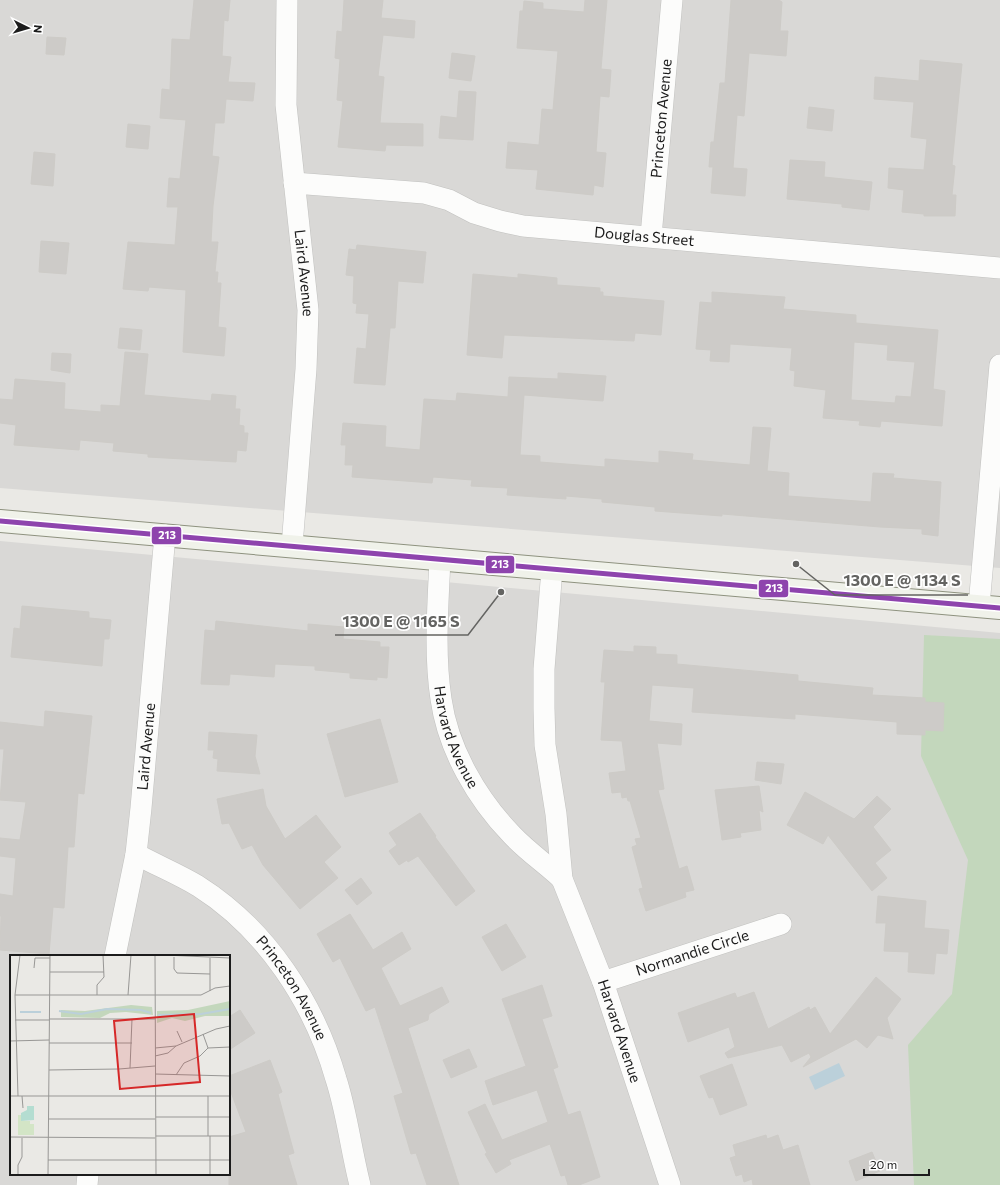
<svg xmlns="http://www.w3.org/2000/svg" width="1000" height="1185" font-family="Commissioner,sans-serif">
<style>
.residential{fill:#d9d8d6;fill-rule:evenodd}
.forest{fill:#c3d7bc}
.water{fill:#bbd0da}
.building{fill:#cdcbc8;stroke:#cdcbc7;fill-rule:evenodd}
.lines{fill:none;stroke-linecap:round;stroke-linejoin:round}
.minor-casing{stroke:#c1c1bf;stroke-width:22}
.secondary-casing{stroke:#8e927f;stroke-width:24}
.minor{stroke:#fcfcfb;stroke-width:21}
.secondary{stroke:#f0f2ea;stroke-width:22}
.bus-1-casing{stroke:#fff;stroke-width:8}
.bus-1{stroke:#8e44ad;stroke-width:5}
.labels{text-anchor:middle;stroke-width:3.5;stroke-linejoin:round;paint-order:stroke}
.street-label{font-size:15px;fill:#1c1c1c;stroke:#fff}
.inset-river{fill:none;stroke:#bbd0da;stroke-width:2}
.inset-road{fill:none;stroke:#989795;stroke-width:1}
.view{fill:#d62828;fill-opacity:0.15;stroke:#d62828;stroke-width:2}
.inset-edge{fill:none;stroke:#1c1c1c;stroke-width:2}
.leader{fill:none;stroke:#646462;stroke-width:1.5}
.callout-dot{fill:#646462;stroke:#fff;stroke-width:1.5}
.callout-label{font-size:16px;text-anchor:middle;font-weight:bold;fill:#646462;stroke:#fff;stroke-width:3.5;stroke-linejoin:round;paint-order:stroke}
.line-badge{stroke:#fff;stroke-width:1.5}
.badge-label{font-size:11px;text-anchor:middle;font-weight:bold;fill:#fff}
</style>
<rect width="100%" height="100%" fill="#eae9e5"/>
<path class="residential" d="M0 0H1000V568L0 488Z
M0 541 1000 633V1185H0ZM11 956H229V1174H11Z"/>
<path class="forest" d="M924 635 1000 639V1185H914L908 1045 952 994 968 860 921 756Z"/>
<path class="water" d="M839 1063 845 1076 815 1090 809 1077Z"/>
<path class="building" d="M194 0H230L228 21 224 20 222 56 231 57 228 82 255 83 253 101 226 99 224 123H215L212 156 219 157 213 206 211 242H218L215 272H218L217 283H221L218 327 226 328 224 356 183 352 186 290 149 287 148 291 123 289 128 242 175 245 178 207H167L169 178 180 179 186 120 160 118 162 89 170 90 172 39 190 40Z
M344 0H383L381 18 415 21 414 38 383 35 378 76 384 77 380 123 423 124V146L386 145 385 151 338 147 343 101 337 100 340 59 335 58 337 31 342 32Z
M585 0H607L601 69 611 70 609 97 600 96 596 152 606 153 603 187 594 185 593 195 536 189 538 170 506 168 508 142 539 145 542 109 553 110 558 51 517 48 520 11H523L524 1 543 3V9L584 12Z
M731 0H779L782 2 780 31H788L786 56 749 53 744 116 737 115 733 168 747 169 745 196 711 193 713 167H709L711 142H714L720 83H725Z
M47 37 66 38 64 55 46 54Z
M452 53 475 56 471 81 449 78Z
M920 60 962 64 952 165 955 166 952 195H956L955 216H924V214L902 212 904 190 888 188 889 168 924 170 927 139 911 137 914 102 874 99 875 77 919 81Z
M459 91 476 92 473 140 439 138 441 116 457 118Z
M809 107 834 110 832 131 807 128Z
M128 124 150 126 148 149 126 147Z
M34 152 55 154 53 186 31 184Z
M790 160 825 162 824 177 872 182 869 210 842 207V204L787 199Z
M41 241 69 243 66 274 39 272Z
M357 245 426 252 423 283 398 281 395 328H390L385 385 354 383 357 348 366 349 369 314 356 313 357 304 353 303 354 276 346 275 349 249 356 250Z
M473 274 518 278V274L557 278V285L600 288V292H603V296L664 301 661 335 635 333 634 341 504 335 502 358 467 355Z
M712 292 785 297 783 309 856 315V323L938 330 933 389 945 391 942 426 881 421 880 427 859 425 860 421 823 418 826 390 794 386 795 371 790 370 792 348 730 344 729 362 710 361 711 350 696 349 700 302 712 303ZM854 342 888 345 887 360 915 362 911 397 896 396 895 403 851 400Z
M120 328 142 330 140 350 118 348Z
M125 352 148 354 144 395 211 401 212 394 236 396 235 409H240L239 425 244 426V433H248L246 451 237 450 236 462 148 457V454L113 451 114 443 80 440 79 450 14 445 16 425 0 423V399L13 400 15 379 65 383 64 409 101 412V405L120 406Z
M52 353 71 354 70 373 51 370Z
M558 373 606 376 603 401 524 395 520 455 540 456V462L605 467V459L659 463V451L693 454 692 460 750 465 753 427 771 428 767 471 789 473 788 496 871 502 873 473 894 474 893 478 941 482 938 536 922 534V529L880 527 722 514V516L655 511V507L602 502V499L566 496V499L507 495 508 488 471 486 472 480 433 477 432 483 352 477 353 465H345L346 445H341L343 423 386 426 385 447 420 450 424 399 456 401 457 393 508 397 509 377 558 379Z
M22 606 89 612V618L111 620 109 639H104L102 666 11 657 14 628 20 629Z
M216 621 308 631V624L344 627 343 639 380 642V647H389L387 678 377 677V680L350 678V673L315 670V666L275 664 274 677 230 674 229 685 201 684 205 630 215 631Z
M634 646 656 647V654L677 655V664L798 675V681L873 688 872 695 925 698V702L944 703 943 731 925 730V735L897 734V722L795 714V719L692 712 694 688 652 685 649 721 682 724 681 745 657 743 664 789 658 790 679 869 687 866 694 890 685 892 686 897 646 911 639 889 643 888 632 847 637 845 635 839 641 838 630 801H628L627 797 622 798 621 792 612 793 609 773 626 771 622 741 601 740 605 682H601L604 650 634 652Z
M45 711 92 716 84 794 78 793 74 847H68L64 908 53 907 49 954 0 950 1 916H0V894L13 896 16 858 0 856V838L20 840 26 802 0 800 4 749H0V722L44 727Z
M380 719 398 782 345 797 327 734Z
M209 732 257 735 255 756 260 774 217 771 218 759 213 758 214 750H208Z
M757 762 784 764 781 784 755 780Z
M759 786 763 812 759 810 761 830 740 833 741 837 722 840 715 790Z
M263 789 266 806 285 839 316 815 341 847 324 862 338 878 300 909 263 865 252 845 242 849 229 823 222 824 217 799Z
M805 792 854 819 877 796 891 809 873 827 891 850 875 863 887 878 872 891 828 835 823 844 787 825Z
M420 813 436 836 435 837 475 891 456 906 418 856 408 862 407 860 399 865 389 851 397 845 389 833Z
M361 878 372 893 357 905 345 890Z
M878 896 926 901 924 928 949 930 947 954 936 953 934 974 908 972 909 952 884 951 886 923H876Z
M350 914 373 950 402 932 411 949 381 968 400 1006 442 987 449 1002 429 1014 428 1020 408 1028 459 1185H427L416 1153 411 1154 394 1096 403 1093 375 1007 366 1011 340 958 333 962 317 934Z
M506 924 526 957 502 971 482 937Z
M876 977 901 999 887 1018 893 1039 878 1035 867 1048 856 1039 803 1067 811 1057 809 1053 791 1062 782 1045 728 1058 725 1053 735 1047 729 1027 688 1042 678 1013 735 993 737 998 754 992 768 1029 809 1007 810 1010 815 1007 830 1034Z
M542 985 552 1016 542 1019 558 1067 553 1069 568 1115 580 1111 600 1177 579 1185H568L565 1175 561 1176 550 1144 509 1160 511 1164 496 1173 485 1154 487 1153 468 1112 485 1104 502 1140 548 1122 537 1090 493 1105 485 1081 526 1066 502 999Z
M240 1010 255 1033 229 1050V1017Z
M469 1049 477 1067 451 1078 443 1060Z
M270 1060 282 1092 278 1094 294 1153 288 1155 297 1185H229V1137L246 1132 229 1087V1076Z
M732 1064 747 1105 720 1115 713 1097 709 1098 700 1076Z
M766 1135 767 1139 778 1135 783 1150 798 1145 810 1185H753L752 1179 744 1182 742 1174 736 1176 730 1158 736 1156 733 1145Z
M872 1152 880 1171 856 1181 849 1161Z"/>
<g class="lines">
<g class="minor-casing">
<g id="minor">
<path id="s1" d="M287 0 286 105 308 310 306 369 292 546"/>
<path id="s2" d="M294 183 424 193 449 200 474 213 500 221 523 226 1000 268"/>
<path id="s3" d="M651 236 672 0"/>
<path id="s4" d="M440 559C438 605 434 653 441 699 448 749 477 799 512 835 527 851 546 864 562 879"/>
<path id="s5" d="M552 569 544 669V708L545 745 556 814 562 879 603 982 670 1185"/>
<path d="M979 606 1000 365"/>
<path id="s6" d="M136 854C156 865 178 874 198 886 266 929 314 1002 336 1079 347 1113 351 1150 360 1185"/>
<path id="s7" d="M115 956 136 854 141 808 165 535"/>
<path id="s8" d="M603 982 781 924"/>
<path d="M87 1185 88 1174"/>
</g>
</g>
<g class="secondary-casing">
<path id="secondary" d="M0 521 1000 608"/>
</g>
<use href="#minor" class="minor"/>
<use href="#secondary" class="secondary"/>
<g class="bus-1-casing">
<path id="bus-1" d="M0 521 1000 608"/>
</g>
<use href="#bus-1" class="bus-1"/>
</g>
<g class="labels">
<g class="street-label">
<text dy="5" stroke="none"><textPath href="#s3" startOffset="118">Princeton Avenue</textPath></text>
<text dy="5" stroke="none"><textPath href="#s2" startOffset="357">Douglas Street</textPath></text>
<text dy="5" stroke="none"><textPath href="#s1" startOffset="274">Laird Avenue</textPath></text>
<text dy="5" stroke="none"><textPath href="#s4" startOffset="181">Harvard Avenue</textPath></text>
<text dy="5" stroke="none"><textPath href="#s7" startOffset="212">Laird Avenue</textPath></text>
<text dy="5" stroke="none"><textPath href="#s8" startOffset="94">Normandie Circle</textPath></text>
<text dy="5" stroke="none"><textPath href="#s6" startOffset="210">Princeton Avenue</textPath></text>
<text dy="5" stroke="none"><textPath href="#s5" startOffset="474">Harvard Avenue</textPath></text>
</g>
</g>
<g transform="translate(10 955)">
<rect width="220" height="220" fill="#eae9e5"/>
<path d="M8 160H11V166H20V169H24V180H8Z" fill="#d3e5c6"/>
<path d="M220 46V61H195L175 66 162 63 147 68V56L178 55ZM121 50 142 52 143 60 116 57 100 58 90 63 51 62V55L75 56Z" fill="#c3d7bc"/>
<path d="M17 151H24V165L11 166V158L17 155Z" fill="#b4ddd1"/>
<path class="inset-river" d="M49 56 71 59 97 54 131 55 141 58M10 57H31M148 60 191 59 220 54"/>
<path class="inset-road" d="M145 0 146 220M155 0 220 3M164 2V14L167 18 200 19M200 3V36M24 13 25 3H40M40 17H94M5 40H191L205 33 220 31M87 40V30L94 22 93 0M118 40 121 0M39 64H145M5 65H39M167 76 172 87M193 79 198 93M0 86 39 85M39 88H122M145 93 166 91 206 74 220 71M145 101 158 98 166 91M120 113 122 64M39 115 109 114 145 111M145 119 220 121M166 120 174 108 190 101 198 93 220 92M0 141H220M8 141 5 40 10 0M12 141 13 153M198 141V181M146 162H220M38 164H145M146 181H220M0 182 145 183M38 205H220M8 220V210L12 202V183M38 220 40 0M200 220V181"/>
<path class="view" d="M184 59 190 127 110 134 104 66Z"/>
<rect width="220" height="220" class="inset-edge"/>
</g>
<path class="leader" d="M796 564L835 595H968M501 592L468 635H335"/>
<g class="callout-dot">
<circle cx="796" cy="564" r="4"/>
<circle cx="501" cy="592" r="4"/>
</g>
<g class="callout-label">
<text x="902" y="586">1300 E @ 1134 S</text>
<text x="401" y="627">1300 E @ 1165 S</text>
</g>
<g class="line-badge">
<rect x="151" y="526" width="31" height="19" rx="4" fill="#8e44ad"/>
<rect x="485" y="555" width="30" height="19" rx="4" fill="#8e44ad"/>
<rect x="758" y="579" width="31" height="19" rx="4" fill="#8e44ad"/>
</g>
<g class="badge-label">
<text x="167" y="539">213</text>
<text x="500" y="568">213</text>
<text x="774" y="592">213</text>
</g>
<g transform="translate(28 28) rotate(95)" stroke="#ffffff" stroke-width="3" paint-order="stroke">
<path d="M0-3L7 15L0 10L-7 15Z" fill="#1c1c1c"/>
<text y="-6" font-size="11" font-weight="bold" text-anchor="middle" fill="#1c1c1c">N</text>
</g>
<path d="M864 1169v6h65v-6" fill="none" stroke="#1c1c1c" stroke-width="2"/>
<text x="870" y="1169" font-size="12" fill="#1c1c1c" stroke="#ffffff" stroke-width="3" paint-order="stroke">20 m</text>
</svg>
